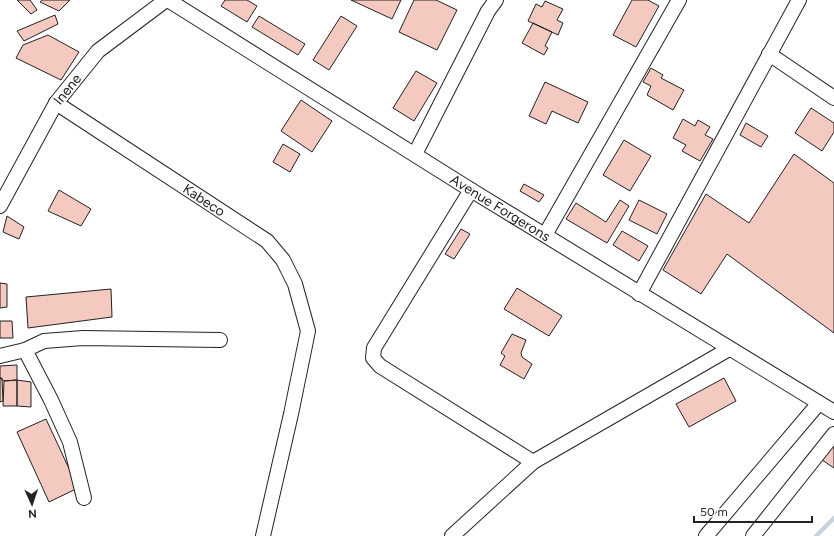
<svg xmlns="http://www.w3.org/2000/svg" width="834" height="536" font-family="Figtree,sans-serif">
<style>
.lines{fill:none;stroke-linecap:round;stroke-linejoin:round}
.stream{stroke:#c7d3dd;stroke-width:4.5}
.building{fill:#f3c9c0;stroke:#222}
.street-casing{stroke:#222;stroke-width:16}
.street{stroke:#fff;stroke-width:14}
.labels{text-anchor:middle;stroke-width:3;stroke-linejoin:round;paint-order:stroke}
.street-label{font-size:14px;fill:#222;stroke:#fff}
</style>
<rect width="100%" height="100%" fill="#fff"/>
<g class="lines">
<path class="stream" d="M816 536 834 518"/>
</g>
<path class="building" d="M17 0H30L37 10 31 14Z
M42 0H70L59 11 40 2Z
M225 0H247L257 6 247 22 221 6Z
M351 0H401L392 19Z
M414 0H436L457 10 437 50 399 32Z
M632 0H648L659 6 636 47 613 35Z
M545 1 563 9 557 20 563 23 558 35 528 21 536 4 542 7Z
M55 15 58 24 24 41 17 31Z
M259 16 305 44 298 55 252 27Z
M341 16 357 26 329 70 313 60Z
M533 23 552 32 545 46 548 48 544 55 522 43Z
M48 35 79 52 61 80 16 58 23 45Z
M651 68 663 75 661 78 684 90 673 110 647 95 651 86 643 82Z
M416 71 437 83 414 121 393 108Z
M545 82 588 102 578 123 552 111 546 124 529 116Z
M301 100 332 121 312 152 281 131Z
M811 108 834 123V132L822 151 795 133Z
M683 119 695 126 698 120 710 127 705 135 713 139 700 161 682 151 686 145 673 138Z
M746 123 768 136 761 147 740 135Z
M624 140 651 156 630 191 603 175Z
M283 144 300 154 290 172 273 162Z
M794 154 834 183V333L727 254 701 294 663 270 706 194 749 223Z
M524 184 544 195 539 202 520 191Z
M59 190 91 209 81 226 48 211Z
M620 200 629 206 607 243 566 219 576 203 606 222Z
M639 200 667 214 657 234 629 220Z
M7 216 24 227 19 239 3 232Z
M461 229 470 234 454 259 445 254Z
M622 231 648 246 639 261 613 245Z
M0 283 7 284V307L0 308Z
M517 288 562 316 549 336 504 309Z
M111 289 112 317 28 328 26 297Z
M0 321H12L13 338H0Z
M512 334 526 340 521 353 522 357 532 364 524 379 500 365 505 356 501 353Z
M17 365V380L4 381 0 378V366Z
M0 378H2L3 401 0 402Z
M724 378 736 401 689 427 676 404Z
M17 380 31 382V407L17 406Z
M17 380V406H3L4 381Z
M46 419 78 488 49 502 17 432Z
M834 444V468L822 460Z"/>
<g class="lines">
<g class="street-casing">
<g id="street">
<path id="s1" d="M168 0 471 190 834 412"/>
<path d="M769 54 834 98"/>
<path id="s2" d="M56 103 267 241 283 260 295 284 308 331 291 414 263 536"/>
<path d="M415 154 488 11 496 0"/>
<path d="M471 190 374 348 373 358 380 366 533 462"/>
<path id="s3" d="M0 206 56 103 98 51 166 0"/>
<path d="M545 235 679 0"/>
<path d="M639 294 799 0"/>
<path d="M25 350 51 400 70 442 84 498"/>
<path d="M0 356 25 350 44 341 83 338 220 340"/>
<path d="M452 536 533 462 729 349"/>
<path d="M706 536 819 403"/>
<path d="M753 536 834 434"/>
</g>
</g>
<use href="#street" class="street"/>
</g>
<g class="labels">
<g class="street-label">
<text dy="5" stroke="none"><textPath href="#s3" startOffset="135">Inene</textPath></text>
<text dy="5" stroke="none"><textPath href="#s2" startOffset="177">Kabeco</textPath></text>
<text dy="5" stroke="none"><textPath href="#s1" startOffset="392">Avenue Forgerons</textPath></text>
</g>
</g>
<g transform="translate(32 504) rotate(177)" stroke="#ffffff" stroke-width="3" paint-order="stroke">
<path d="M0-3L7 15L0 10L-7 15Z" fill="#222222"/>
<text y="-6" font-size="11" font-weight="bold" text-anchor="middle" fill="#222222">N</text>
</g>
<path d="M694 516v6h118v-6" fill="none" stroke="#222222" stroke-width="2"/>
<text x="700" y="516" font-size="12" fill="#222222" stroke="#ffffff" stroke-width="3" paint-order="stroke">50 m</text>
</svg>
